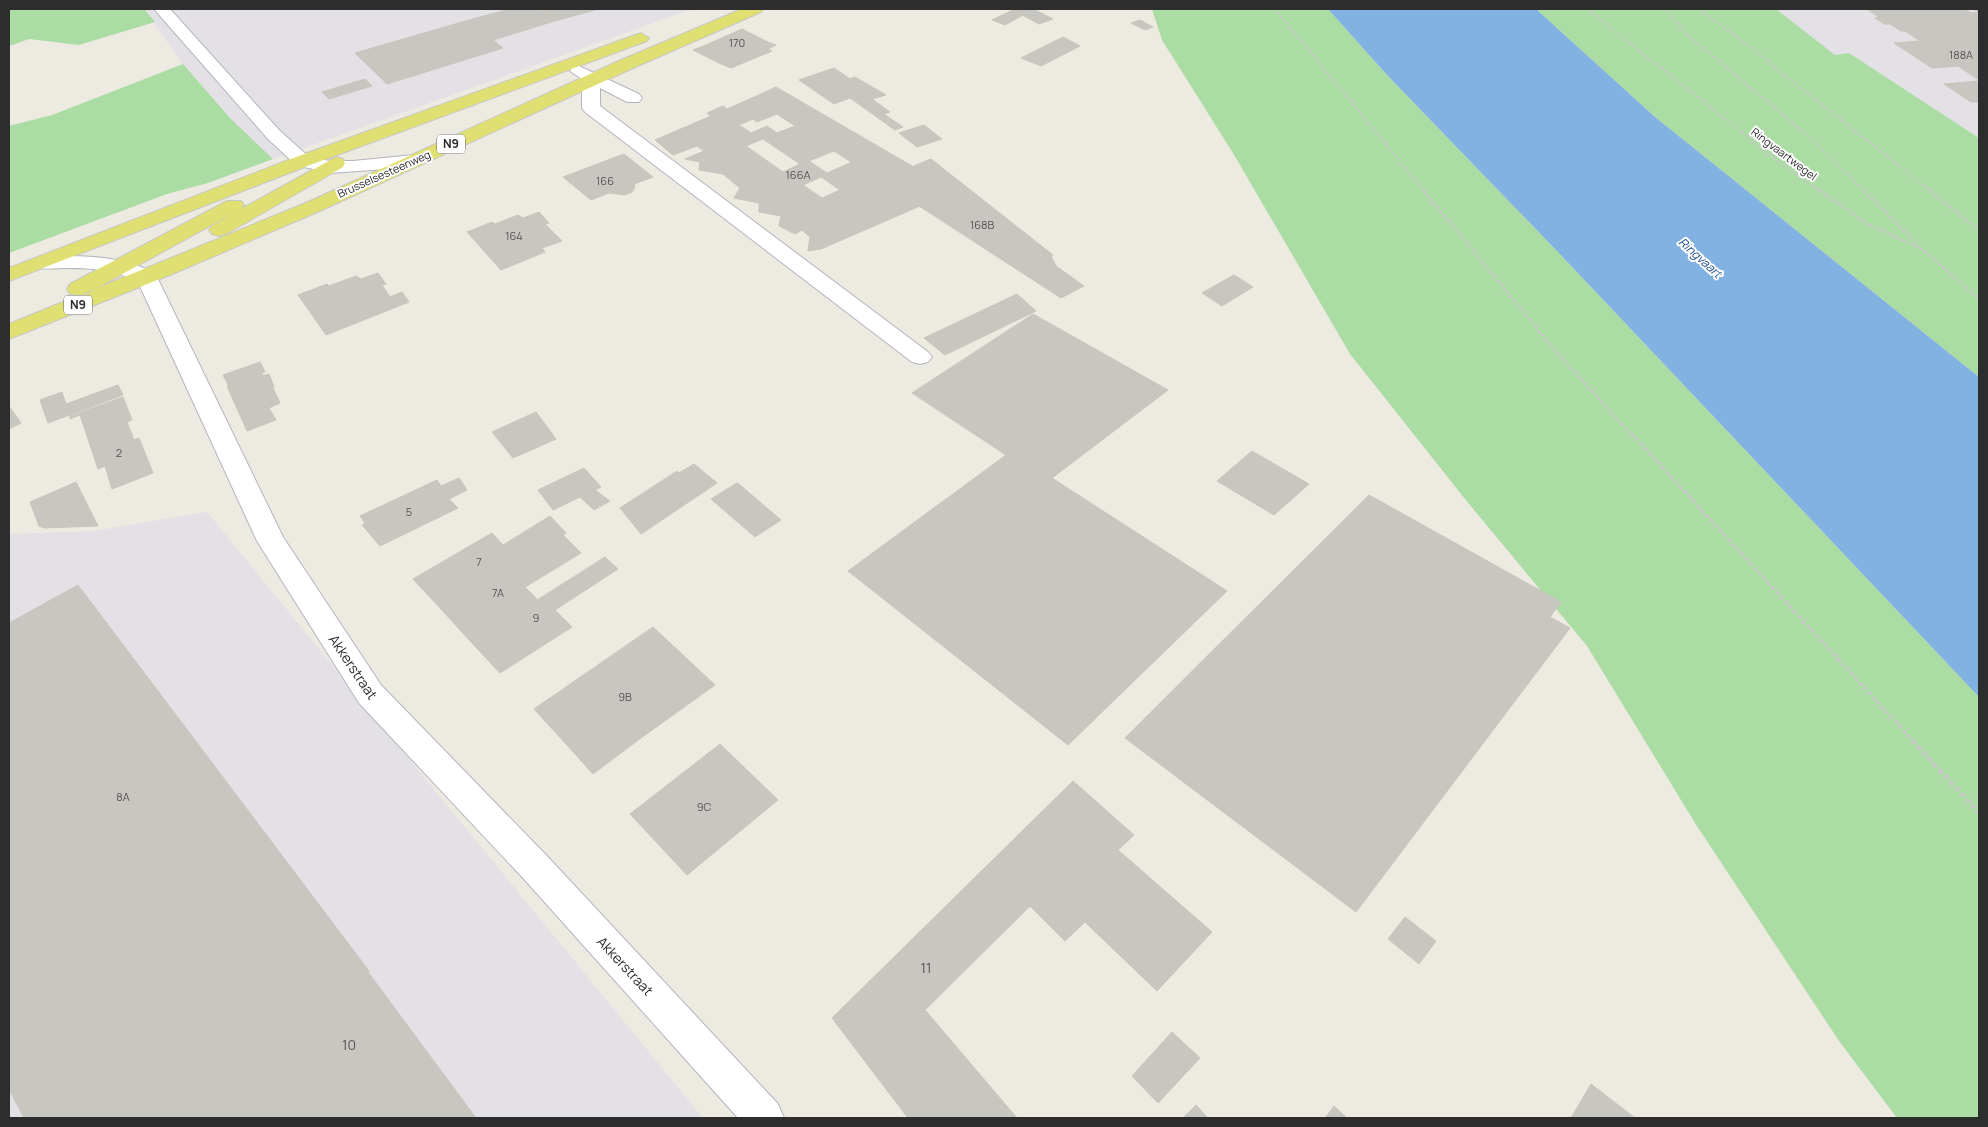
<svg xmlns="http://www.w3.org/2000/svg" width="1988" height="1127" font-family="Manrope,sans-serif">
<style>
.industrial{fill:#e3e0e6}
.green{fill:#abdca4}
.water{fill:#81b2e1}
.building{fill:#c8c6c0;stroke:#c8c6ba;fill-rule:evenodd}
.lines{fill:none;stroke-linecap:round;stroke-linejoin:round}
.minor-casing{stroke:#b5b4bf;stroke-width:2}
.major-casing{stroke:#c8c8c8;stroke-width:2}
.path-far3{stroke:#c8c8c8;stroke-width:2;stroke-dasharray:2.5 2;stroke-linecap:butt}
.path-far2{stroke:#c8c8c8;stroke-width:2.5;stroke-dasharray:3 2;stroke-linecap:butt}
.path-far1{stroke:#c8c8c8;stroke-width:3;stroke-dasharray:4 2.5;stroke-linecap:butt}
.path{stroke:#c8c8c8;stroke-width:4;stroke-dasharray:5 3;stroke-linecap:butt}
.minor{fill:#fff;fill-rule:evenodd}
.major{fill:#e0df72;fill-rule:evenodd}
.labels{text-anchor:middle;stroke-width:4;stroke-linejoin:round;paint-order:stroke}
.number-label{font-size:11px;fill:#545352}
.far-street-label{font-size:11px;fill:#2d2d2d;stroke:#fff}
.shield{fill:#fff;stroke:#6c6c6c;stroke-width:1}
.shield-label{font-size:12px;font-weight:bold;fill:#2d2d2d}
.far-water-label{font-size:12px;font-style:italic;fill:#1e4f8f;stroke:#fff}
.street-label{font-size:14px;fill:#2d2d2d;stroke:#fff}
.near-number-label{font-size:14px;fill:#545352}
</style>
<rect width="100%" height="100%" fill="#eceae1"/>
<path class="industrial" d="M144 9H692L273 159 230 118 183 64Z
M1776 9H1979V138L1849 53 1835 56Z
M207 512 703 1118H9V534L94 531Z"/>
<path class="green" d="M9 9H144L155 22 79 45 29 39 9 46Z
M1152 9H1328L1387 75 1557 251 1979 697V1118H1897L1839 1041 1695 823 1587 646 1469 504 1350 354 1236 158 1162 40Z
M1536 9H1776L1835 55 1849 53 1979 138V377L1655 117Z
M183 64 230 118 273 159 208 183 167 194 9 253V126L52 115Z"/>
<path class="water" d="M1328 9H1536L1655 117 1979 377V697L1557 251 1387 75Z"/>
<path class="building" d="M510 9H540L558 20 493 40 469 20Z
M542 9H598L559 20Z
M1033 9 1053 19 1039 24 1013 10Z
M1867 9H1965L1971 13 1979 12 1973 9H1979V80L1905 31H1901L1890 24H1884L1875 18 1879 17Z
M1013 10 1023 15 1005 25 992 20Z
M469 20 503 48 387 84 355 53Z
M1140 20 1153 27 1145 30 1131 23Z
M742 29 768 42 732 57 706 45Z
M1063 37 1080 46 1041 66 1021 58Z
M1920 41 1958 66 1932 68 1894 43Z
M768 42 776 45 768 49 772 51 743 63 732 57Z
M706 45 732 57 719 63 693 50Z
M732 57 743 63 731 68 719 63Z
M834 68 850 79 855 77 886 95 872 99 890 112 884 114 903 127 895 130 850 98 834 104 799 80Z
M365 79 372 86 329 99 322 92Z
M1979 81V102H1971L1944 84Z
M776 87 912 166 879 180 752 98Z
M752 98 777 114 757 122 753 119 739 125 751 133 767 126 777 133 795 126 834 151 809 161 827 173 852 162 920 206 821 249 808 251 810 237 802 230 795 234 779 226 781 216 759 212V203L734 198 740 188 723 174 699 170 700 162 685 159 704 151 697 146 673 155 655 140 711 116 707 113 723 106 727 109ZM763 139 800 164 783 172 746 146ZM821 177 840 190 822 198 803 185Z
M924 125 942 139 917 147 899 133Z
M624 154 653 177 634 184 635 187 632 192 624 195 609 193 591 200 563 177Z
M931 159 1053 255 1051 256 1056 266 1084 286 1061 298 879 180Z
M539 212 549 223 545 224 562 241 542 248 545 252 501 270 467 232 492 222 495 224 518 215 523 218Z
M378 273 386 284 382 285 390 297 402 292 409 302 326 335 298 295 327 284 329 286 356 276 361 279Z
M1234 275 1253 287 1222 306 1202 293Z
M1017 294 1036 311 945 355 924 338Z
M1033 314 1168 390 1052 478 1227 591 1068 745 848 571 1006 455 912 393Z
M260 362 265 372 229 386 223 375Z
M262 373 263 376 269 374 274 387 269 388H273L280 403 269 408 276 420 247 431 227 386Z
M118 385 123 395 48 423 40 400 62 392 66 404Z
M123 397 132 420 127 422 134 440 139 438 153 473 112 489 105 466 98 469 80 415 70 419V416Z
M9 406 21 423 9 429Z
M536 412 556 439 513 458 492 432Z
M1252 451 1309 484 1274 515 1217 481Z
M694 464 717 483 641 534 620 508 677 471 679 473Z
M584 468 601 487 595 490 610 501 594 510 580 497 553 510 538 490Z
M459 478 467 490 449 499 458 508 380 546 362 525 365 523 360 516 437 480 441 486Z
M76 482 98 526 44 528 39 526 30 502Z
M737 483 740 485 781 520 755 537 711 499Z
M1369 495 1561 602 1550 617 1570 628 1356 912 1125 738Z
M550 516 566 533 440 608 413 579 492 533 503 545Z
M563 535 581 553 525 587 537 599 471 642 440 608Z
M605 557 618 569 555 610 572 627 500 673 471 642Z
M78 585 369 971 183 1118H24L9 1089V623Z
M653 627 715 685 641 738 613 710 566 744 534 709Z
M613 710 641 738 593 774 566 744Z
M720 744 778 800 687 875 630 814Z
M1073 781 1134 835 1118 850 1212 932 1157 991 1085 922 1065 941 1030 906 925 1010 1017 1118H908L832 1018Z
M1405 917 1436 941 1419 964 1388 939Z
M368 972 476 1118H183Z
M1172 1032 1200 1058 1158 1103 1132 1076Z
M1591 1084 1635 1118H1571Z
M1196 1105 1208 1118H1183Z
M1334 1106 1347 1118H1325Z"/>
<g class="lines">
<g class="minor-casing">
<path id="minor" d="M154 9H170L280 131 309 157 330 161H353L414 155 421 157 423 161 421 165 414 167 330 173 296 165 268 139Z
M579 66 639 94 642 98 639 102H627L600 88V106L928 352 932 357 928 362 920 364 912 362 585 112 582 108V79L570 71 573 67Z
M67 256C98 256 127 259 155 273L283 537 381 685 547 856 778 1104 784 1118H738L523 878 359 703 257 541 138 282C116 270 93 268 68 268 56 268 44 270 33 267L29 263 33 259Z"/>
</g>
<g class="major-casing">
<path id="major" d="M742 9H763L761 12 633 68 322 210 170 275 9 339V324L308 202 621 60Z
M641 33 649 38 647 41 310 165 9 281V268L296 157Z
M336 157 343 159 345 163 343 167 226 234 219 236 212 234 209 230 212 226 235 212 86 294 78 295 70 294 67 289 70 284 227 201H241L244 205 241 209Z"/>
</g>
<path class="path-far3" d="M1275 9 1425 192
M1587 9 1784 166 1822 192
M1664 9 1691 38 1806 134 1865 192
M1698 9 1737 37 1932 192"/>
<path class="path-far2" d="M1424 191 1558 354 1632 435
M1820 191 1864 222 1923 250 1979 299
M1864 191 1921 248
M1930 191 1979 230"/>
<path class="path-far1" d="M1631 433 1913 741"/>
<path class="path" d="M1912 740 1979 813"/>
<use href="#minor" class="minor"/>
<use href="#major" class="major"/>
</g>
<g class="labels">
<g class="number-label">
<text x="737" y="47">170</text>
<text x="1961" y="59">188A</text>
<text x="798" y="179">166A</text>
<text x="605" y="185">166</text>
<text x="982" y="229">168B</text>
<text x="514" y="240">164</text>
<text x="119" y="457">2</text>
<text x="409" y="516">5</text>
<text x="479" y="566">7</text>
<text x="498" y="597">7A</text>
<text x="536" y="622">9</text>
<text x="625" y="701">9B</text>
<text x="123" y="801">8A</text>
<text x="704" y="811">9C</text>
</g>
<g class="far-street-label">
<text transform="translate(1784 154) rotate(37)" y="4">Ringvaartwegel</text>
<text transform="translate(384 174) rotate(-24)" y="4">Brusselsesteenweg</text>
</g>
<g class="shield">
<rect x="437" y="134.5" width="28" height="19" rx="4"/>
<rect x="64" y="295.5" width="28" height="19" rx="4"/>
</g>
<g class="shield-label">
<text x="451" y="148">N9</text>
<text x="78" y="309">N9</text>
</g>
<g class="far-water-label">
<text transform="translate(1700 258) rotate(42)" y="4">Ringvaart</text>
</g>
<g class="street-label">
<text transform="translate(353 667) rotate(56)" y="5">Akkerstraat</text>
<text transform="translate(625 966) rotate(47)" y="5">Akkerstraat</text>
</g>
<g class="near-number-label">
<text x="926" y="973">11</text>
<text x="349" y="1050">10</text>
</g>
</g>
<rect width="1988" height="1127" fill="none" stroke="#2d2d2d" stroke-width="20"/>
</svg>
